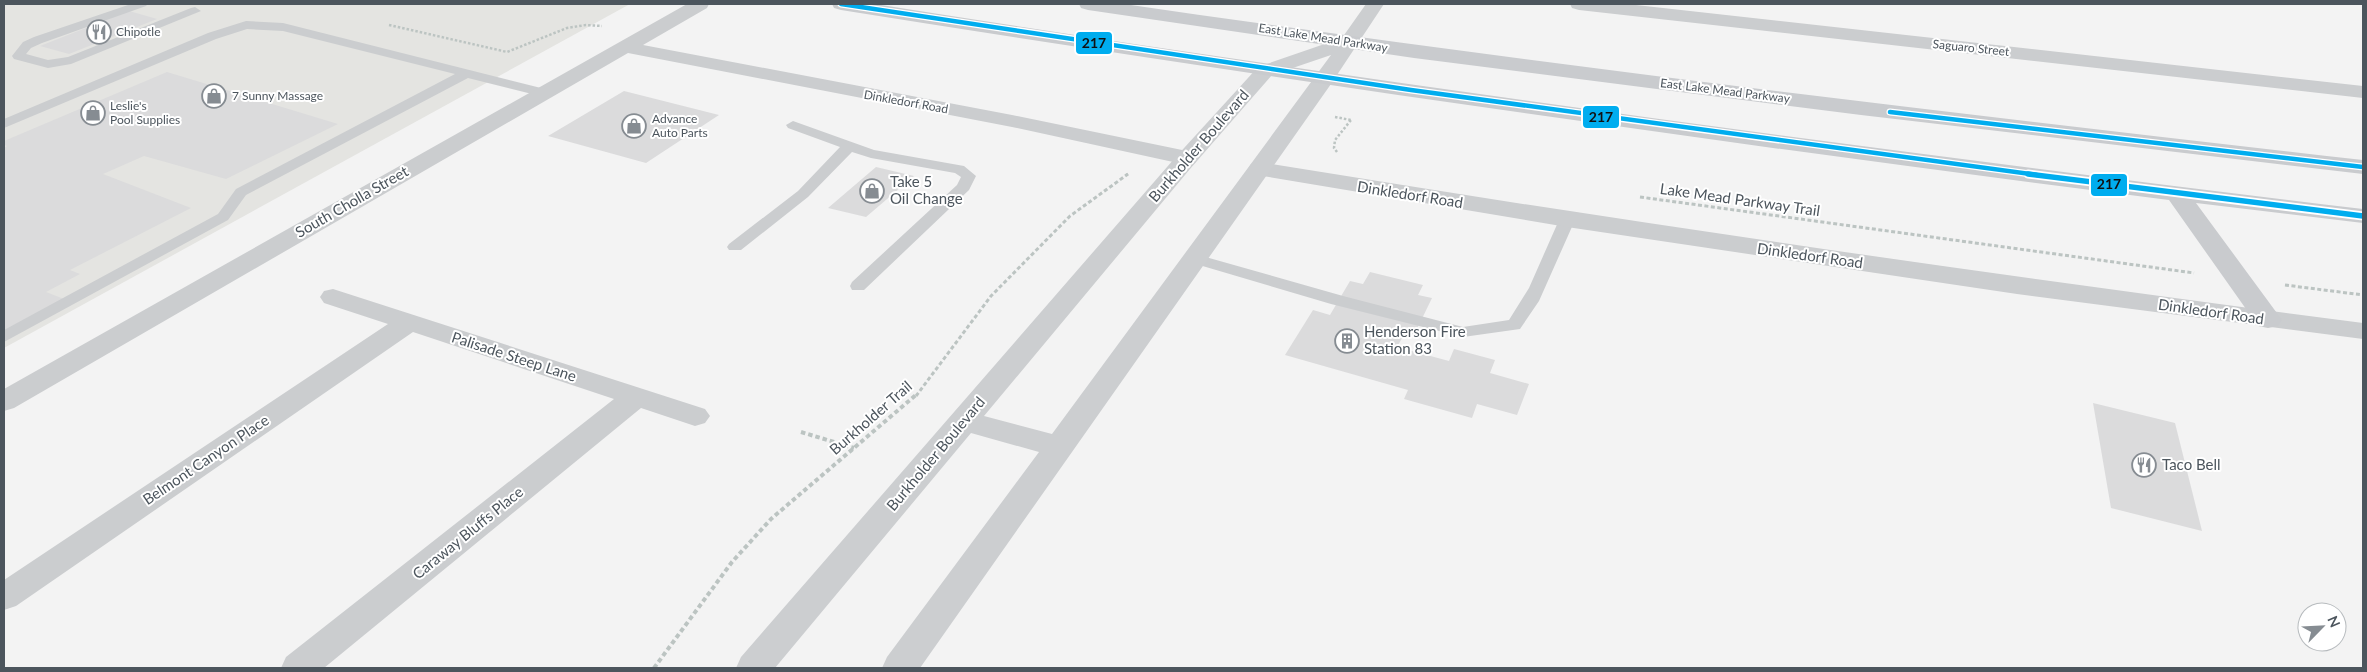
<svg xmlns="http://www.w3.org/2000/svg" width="2367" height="672" font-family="Lato,sans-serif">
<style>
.commercial{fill:#e4e4e1}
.building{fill:#dbdbdc}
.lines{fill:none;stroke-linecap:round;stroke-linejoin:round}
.path-far2{stroke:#bcc4c2;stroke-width:2.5;stroke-dasharray:2.5 2;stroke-linecap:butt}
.path-far1{stroke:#bcc4c2;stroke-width:3;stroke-dasharray:4 2.5;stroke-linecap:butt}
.path{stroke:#bcc4c2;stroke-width:4;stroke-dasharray:4.5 3;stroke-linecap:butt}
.lane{fill:#cbcdcf;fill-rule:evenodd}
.street{fill:#cbcdcf;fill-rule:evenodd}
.secondary{fill:#ccced0;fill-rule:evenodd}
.primary{fill:#c9cbce;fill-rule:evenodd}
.bus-1-far1-casing{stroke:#fff;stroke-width:7}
.bus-1-casing{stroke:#fff;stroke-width:9}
.bus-1-far1{stroke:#00adef;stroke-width:4.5}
.bus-1{stroke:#00adef;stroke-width:5.5}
.labels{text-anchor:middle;stroke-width:4;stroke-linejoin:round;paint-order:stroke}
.far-poi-label{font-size:12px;fill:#4c555d;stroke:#fff;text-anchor:start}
.far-street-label{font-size:12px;fill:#4c555d;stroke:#fff}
.street-label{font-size:15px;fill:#4c555d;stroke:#fff}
.poi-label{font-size:15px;fill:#4c555d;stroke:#fff;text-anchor:start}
.line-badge{stroke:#fff;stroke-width:2}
.pale-badge-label{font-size:14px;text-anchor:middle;font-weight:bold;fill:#111}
</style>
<rect width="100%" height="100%" fill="#f3f3f3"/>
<path class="commercial" d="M4 4H630L4 348Z"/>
<path class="building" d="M129 11 157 19 69 54 40 46Z
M167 72 338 124 226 179 144 156 103 174 191 208 70 270 80 274 46 292 64 299 4 330V148L7 146 4 145V141Z
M624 91 719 115 646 163 548 136Z
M876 167 914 176 866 217 828 208Z
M1370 272 1423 285 1418 295 1432 298 1414 335 1405 333 1397 347 1449 361 1454 349 1495 360 1490 373 1529 384 1517 415 1477 404 1472 418 1404 399 1408 390 1285 355 1313 310 1330 315 1350 281 1363 284Z
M2093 403 2175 423 2202 531 2111 508Z"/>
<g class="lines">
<path class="path-far2" d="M389 25 507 52 567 28 586 25 602 26
M1335 117 1351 120
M1337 152 1334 148 1335 140 1351 120
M1126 175 1128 174"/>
<path class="path-far1" d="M1640 197 2194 273
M2285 285 2363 295
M916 396 991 296 1070 216 1128 174"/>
<path class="path" d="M801 432 854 448
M654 668 732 562 771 519 917 394"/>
<path class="lane" d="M131 4H148L146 6 42 43 31 48 26 54 48 60 68 57 191 8 195 7 201 11 71 64 48 68 14 59 12 56 23 42 34 37Z
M246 21 283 23 549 90 551 93 544 97 468 78 246 195 228 220 4 342V330L218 214 236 189 455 74 283 31 247 29 216 39 4 128V119L208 33Z
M793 121 874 150 964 166 976 176 969 190 864 290H852L850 286 852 282 957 185 961 177 955 173 871 158 852 152 808 197 741 250H729L727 247 729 244 798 191 840 147 788 128 786 125Z
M1567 215 1575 220 1539 301 1520 329 1463 337 1331 304 1189 262 1187 259 1195 254 1343 296 1463 327 1509 320 1529 288 1559 220Z"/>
<path class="street" d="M687 4H709L707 8 643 45 1012 115 1187 151 1195 153 1198 158 1195 163 1187 165 1012 127 628 53 14 408 4 411V389Z
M1570 4H1627L2363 86V98L1579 10 1572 8Z
M1259 162C1626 222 1994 275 2363 323V339L2017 294 1567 227 1251 174 1248 169 1251 164Z
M333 289 705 409 710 416 705 423 695 426 641 408 324 668H281L286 657 614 399 413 332 16 606 4 610V580L388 324 324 303 320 297 324 291Z"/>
<path class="secondary" d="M1366 4H1384L1331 84 920 668H882L887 657 1039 452 971 433 775 668H736L741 657 1174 159 1258 67 1342 38ZM1331 55 1052 434 984 416 1190 169 1272 75Z"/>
<path class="primary" d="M832 4H875C1369 82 1866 149 2363 209V223L2196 203 2282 320 2278 326 2268 328 2258 326 2169 200C1725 144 1283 80 841 10L834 8Z
M1079 4H1124C1536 64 1949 113 2363 160V174L1861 115 1414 58 1088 10 1081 8Z"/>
<g class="bus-1-far1-casing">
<path id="bus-1-far1" d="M841 4 1411 90 2037 175
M1890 112 2363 167"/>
</g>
<g class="bus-1-casing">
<path id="bus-1" d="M2028 174 2363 216"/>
</g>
<use href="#bus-1-far1" class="bus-1-far1"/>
<use href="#bus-1" class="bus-1"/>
</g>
<defs>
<g id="restaurant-ring" transform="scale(1.25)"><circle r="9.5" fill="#fff" stroke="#868c92" stroke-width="1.5"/><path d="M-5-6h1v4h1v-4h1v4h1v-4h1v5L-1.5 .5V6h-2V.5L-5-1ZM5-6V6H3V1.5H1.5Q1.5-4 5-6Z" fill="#868c92"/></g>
<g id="shop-ring" transform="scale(1.25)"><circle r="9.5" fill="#fff" stroke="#868c92" stroke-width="1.5"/><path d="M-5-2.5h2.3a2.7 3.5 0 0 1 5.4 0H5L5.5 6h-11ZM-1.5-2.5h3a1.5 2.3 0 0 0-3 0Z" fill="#868c92"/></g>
<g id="building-ring" transform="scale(1.25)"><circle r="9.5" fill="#fff" stroke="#868c92" stroke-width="1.5"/><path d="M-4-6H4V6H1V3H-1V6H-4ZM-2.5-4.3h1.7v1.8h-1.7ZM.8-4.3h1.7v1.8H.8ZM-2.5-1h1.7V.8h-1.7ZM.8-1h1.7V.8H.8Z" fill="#868c92"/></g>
</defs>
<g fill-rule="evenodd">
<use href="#restaurant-ring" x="99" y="32"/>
<use href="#shop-ring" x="214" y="96"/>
<use href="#shop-ring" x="93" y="113"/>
<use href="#shop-ring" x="634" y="126"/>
<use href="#shop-ring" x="872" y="191"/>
<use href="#building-ring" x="1347" y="341"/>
<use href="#restaurant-ring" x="2144" y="465"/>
</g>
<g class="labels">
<g class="far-poi-label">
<text x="116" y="36">Chipotle</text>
<text x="232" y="100">7 Sunny Massage</text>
<text x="110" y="110">Leslie's<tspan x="110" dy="14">Pool Supplies</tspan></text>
<text x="652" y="123">Advance<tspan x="652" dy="14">Auto Parts</tspan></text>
</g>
<g class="far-street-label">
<text transform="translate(1323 38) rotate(9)" y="4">East Lake Mead Parkway</text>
<text transform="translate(1971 48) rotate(6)" y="4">Saguaro Street</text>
<text transform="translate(1725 91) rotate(7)" y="4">East Lake Mead Parkway</text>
<text transform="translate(906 102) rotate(10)" y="4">Dinkledorf Road</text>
</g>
<g class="street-label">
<text transform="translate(1199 146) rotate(-49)" y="5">Burkholder Boulevard</text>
<text transform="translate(1410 195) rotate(9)" y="5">Dinkledorf Road</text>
<text transform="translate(1740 200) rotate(8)" y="5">Lake Mead Parkway Trail</text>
<text transform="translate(352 202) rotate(-30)" y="5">South Cholla Street</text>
<text transform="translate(1810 256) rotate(8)" y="5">Dinkledorf Road</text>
<text transform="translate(2211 312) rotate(8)" y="5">Dinkledorf Road</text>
<text transform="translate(514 357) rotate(18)" y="5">Palisade Steep Lane</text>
<text transform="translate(871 418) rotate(-41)" y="5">Burkholder Trail</text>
<text transform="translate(936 454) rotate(-50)" y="5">Burkholder Boulevard</text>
<text transform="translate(206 460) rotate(-34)" y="5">Belmont Canyon Place</text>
<text transform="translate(468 533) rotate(-39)" y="5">Caraway Bluffs Place</text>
</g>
<g class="poi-label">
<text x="890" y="187">Take 5<tspan x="890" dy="17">Oil Change</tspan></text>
<text x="1364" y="337">Henderson Fire<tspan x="1364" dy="17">Station 83</tspan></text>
<text x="2162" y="470">Taco Bell</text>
</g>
</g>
<g class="line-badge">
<rect x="1075" y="31" width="38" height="24" rx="5" fill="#00adef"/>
<rect x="1582" y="105" width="38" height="24" rx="5" fill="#00adef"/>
<rect x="2090" y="173" width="38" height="24" rx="5" fill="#00adef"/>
</g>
<g class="pale-badge-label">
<text x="1094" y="48">217</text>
<text x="1601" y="122">217</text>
<text x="2109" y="189">217</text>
</g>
<rect width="2367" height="672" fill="none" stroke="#4c555d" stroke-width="10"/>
<g transform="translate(2322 627) rotate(66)"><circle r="24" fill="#ffffff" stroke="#b7bbbe"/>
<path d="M0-4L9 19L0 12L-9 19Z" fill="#868c92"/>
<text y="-8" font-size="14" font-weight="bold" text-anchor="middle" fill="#4c555d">N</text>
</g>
</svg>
